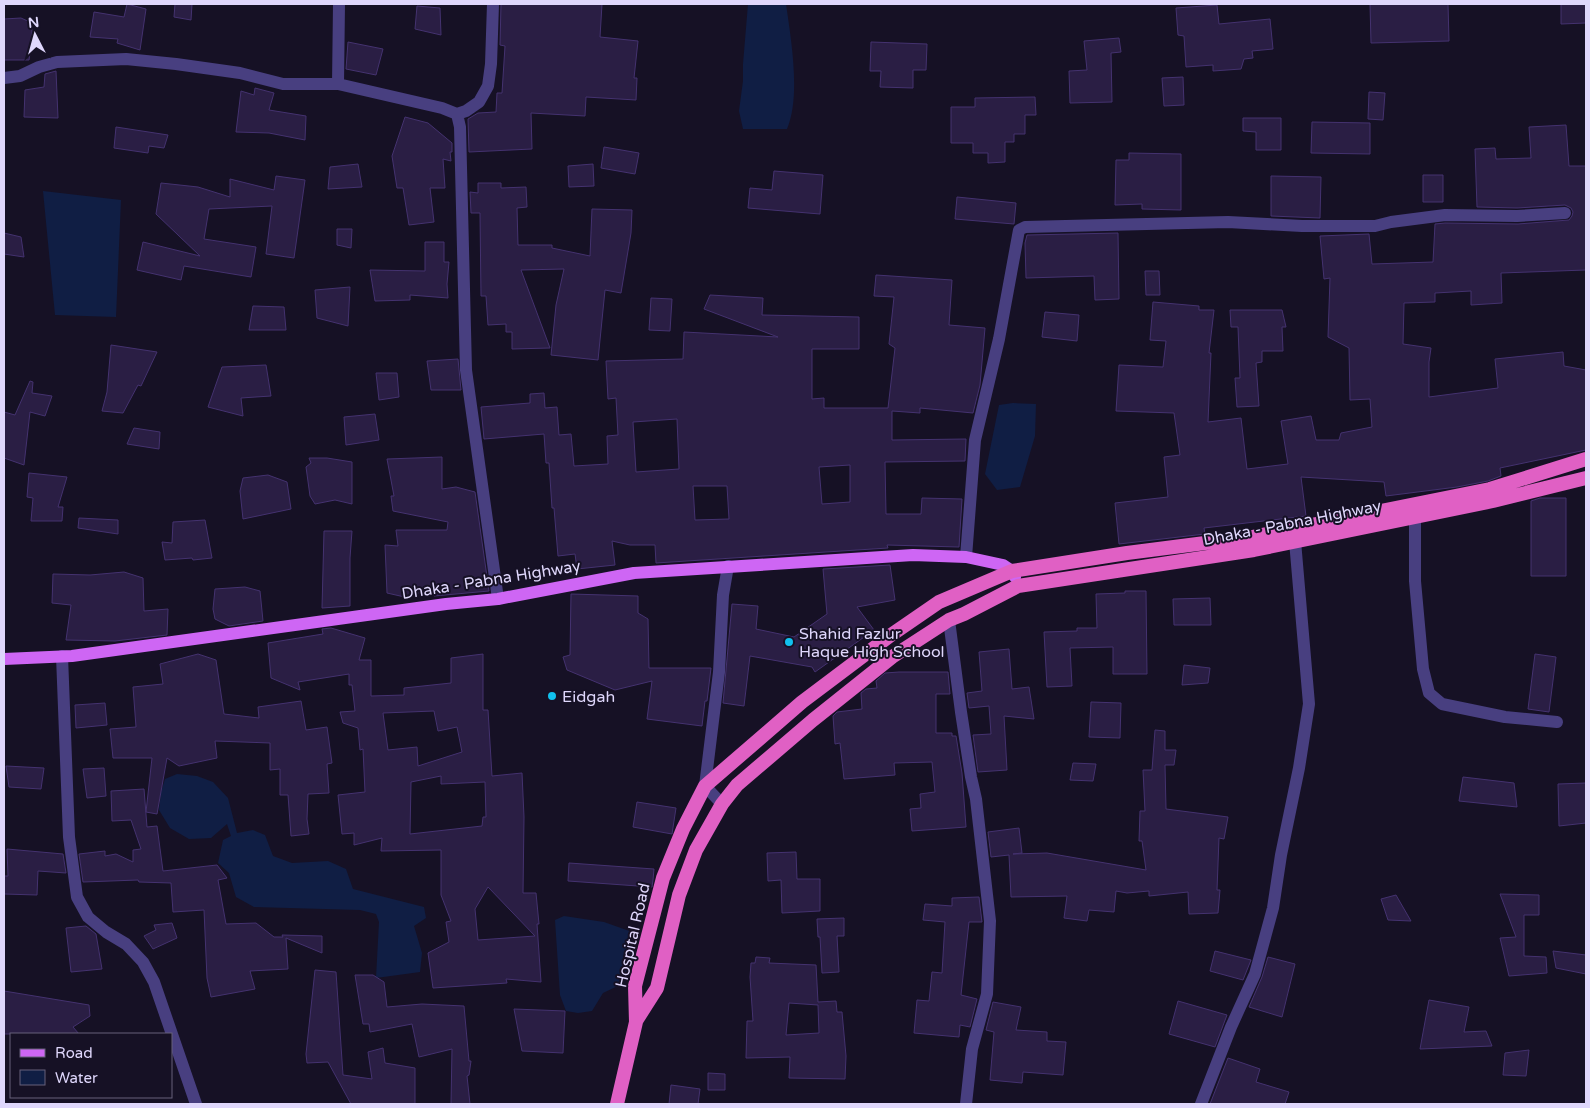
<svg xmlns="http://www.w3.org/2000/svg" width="1590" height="1108" font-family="'Varela Round',sans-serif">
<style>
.water{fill:#101e44}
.building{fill:#2a1e44;stroke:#44326f;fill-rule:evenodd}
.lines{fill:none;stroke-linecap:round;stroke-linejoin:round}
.minor{stroke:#483f80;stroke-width:12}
.primary{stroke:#ce66f4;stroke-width:12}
.trunk{stroke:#e060c4;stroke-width:14}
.poi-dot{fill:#11c1ee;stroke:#161125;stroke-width:2}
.labels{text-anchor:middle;stroke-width:4;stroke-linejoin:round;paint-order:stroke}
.street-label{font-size:16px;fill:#dfd7fc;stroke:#161125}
.poi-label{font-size:16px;fill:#dfd7fc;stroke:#161125;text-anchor:start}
</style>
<rect width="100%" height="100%" fill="#161125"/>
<path class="water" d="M748 4H786C791 39 801 96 787 129H743L739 111 743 81V64Z
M43 191 121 200 116 317 55 315Z
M1013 403 1036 404 1035 436 1020 487 997 490 985 474 999 405Z
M177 774 197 776 213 782 228 798 237 833 253 830 265 835 273 856 292 863 328 861 346 869 353 889 424 907 426 918 414 926 422 953 420 972 376 978 379 922 376 914 360 910 254 907 236 897 229 873 218 863 223 840 231 836 227 824 211 838 189 839 170 828 159 810 161 792 165 779Z
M564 916 604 922 635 933 624 983 603 993 592 1011 578 1013 566 1011 560 995 555 920Z"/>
<path class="building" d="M127 4 146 9 140 50 117 43 118 39 90 37 94 12 124 17Z
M175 4H192L191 20 174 17Z
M501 4H602L600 37 638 41 634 78H637L636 100 586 97 585 116 531 113 532 149 469 152 468 119 478 113 496 112 497 93H502L505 46 500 45Z
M1370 4H1448L1449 41 1371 43Z
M1561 4H1586V23L1561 24Z
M1217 5 1219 24 1270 19 1273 49 1252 51 1253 58 1244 59 1241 69 1213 71V65L1186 67 1184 36 1178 35 1176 8Z
M417 6 440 8 441 35 415 29Z
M21 18 32 23V39L29 60H4V19Z
M1119 38 1121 52 1111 53 1112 102 1070 103 1069 71 1087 70 1084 41Z
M348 42 383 49 376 75 346 69Z
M871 42 927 44 926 70H913V88L880 87 881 71H870Z
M56 71 58 118 24 117 25 90 44 87 45 74Z
M1183 77 1184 105 1164 106 1162 78Z
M255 88 274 93 269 110 306 116 305 140 269 133 236 132 241 91 254 95Z
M1369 92 1385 93 1383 120 1368 119Z
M1035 97 1036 115H1025V134H1014V142H1005V162L988 163V153H973V143H951V107H975V98Z
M405 117 428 123 452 143V152H450L451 161 443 159 445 188H430L434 222 409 225 403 188H397L392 156Z
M1243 118H1281V150H1256V132L1243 131Z
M1312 122 1370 123V154L1311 153Z
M1566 125 1569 166H1586V270L1501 273 1502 303 1471 305V291L1435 293V302L1404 303 1403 344 1431 348 1429 362V397L1498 388 1495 359 1563 352 1564 366 1586 370V450L1500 468 1501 476 1488 481 1457 487 1386 496 1384 482 1301 477 1306 516 1204 528 1205 534 1119 544 1115 503 1168 497 1164 457 1180 455 1174 413 1116 411 1119 365 1163 367 1166 341 1150 340 1153 302 1199 306V310H1214L1209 353H1211L1208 422 1241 418 1247 469 1288 464 1281 421 1311 416 1316 440H1339L1341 433 1372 427 1370 399 1350 400 1349 348 1328 337 1330 278 1324 279 1320 236 1369 234 1372 264 1433 262 1435 224 1445 223 1518 224 1569 220 1572 216 1573 212 1571 208 1565 205 1517 208 1477 207 1475 149 1495 148 1496 159 1531 158 1529 127Z
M116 127 168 135 164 148 149 146 148 153 114 148Z
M604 147 639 153 635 174 601 168Z
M1129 153 1181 154V210L1142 209V204L1115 205 1116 160H1129Z
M358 164 362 187 328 189 330 167Z
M593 164 594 186 569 187 568 166Z
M774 171 823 175 820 214 748 208 750 188 772 190Z
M1423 175H1443V202H1423Z
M276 176 305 180 294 258 266 254 272 206 209 209 204 239 256 247 251 277 184 266 181 280 137 270 143 242 200 256 156 214 161 183 198 187 230 197V179L274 190Z
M1271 176 1321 177 1320 218 1271 216Z
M478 183H501V188L526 187 527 207 517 208 518 245H552V248L590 256 592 209 632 210 631 233 621 293 605 290 598 360 551 355 556 305 564 269 521 270 550 348 512 349V332H506V324L488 325 486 296H481L480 213H471L470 192 478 193Z
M957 197 1016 203 1014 224 955 219Z
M337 229H352L351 248 337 245Z
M4 233 21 237 24 257 4 254Z
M1118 233 1119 299 1095 300 1094 276 1026 278 1025 243 1027 235Z
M425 242H444V262H449L447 284 448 298 410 295V300L375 301 370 270 425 271Z
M1145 271H1159L1160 295H1146Z
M876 275 952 280 949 325 985 328 980 385 973 413 920 408V413L892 411V440L966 439 965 461 885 462 886 514H921L922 498 962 499 959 547 887 545 888 548 656 563 655 545H630L612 541 615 565 577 569 575 554 558 556 554 508H552L549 463H546L544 434 484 439 481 407 530 403V394L544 393 545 408 557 407 559 435 571 434 574 466 608 464 607 436 618 435 616 398 608 399 606 361 683 359 684 332 778 337 704 309 710 295 763 298 762 315 859 317V349H812V399L824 398V408H888L895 348 889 344 894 297 874 296ZM677 419 679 469 636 472 633 422ZM850 465V502L822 504 819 467ZM693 486H727L729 519 695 520Z
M350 287 348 326 317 318 315 290Z
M651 298 672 299 670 331 649 330Z
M253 306 284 307 286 330H249Z
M1230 310H1282L1286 327H1282L1283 351H1262V362L1256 363 1259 406 1237 407 1235 378H1240L1238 327H1231Z
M1045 312 1079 315 1077 341 1042 337Z
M111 345 157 352 141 386 138 385 123 413 102 411 107 392Z
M458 359 461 390H431L427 361Z
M266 365 271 396 241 398 243 416 208 407 222 367Z
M376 373H397L399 397 379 400Z
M30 381 33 382 32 393 52 396 45 416 30 412 24 465 4 458V412L15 415Z
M375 414 379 440 346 445 344 417Z
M134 428 160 432 159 449 127 444Z
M442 457V489L456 487 475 492 489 591 434 596 432 586 409 598 387 593 385 545 398 546 396 530H447L448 522 393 511 391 496H394L387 459Z
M309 458H327L352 462V504L335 500 315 504 310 496 306 467 311 463Z
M29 473 67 477 58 507H63L62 521H31L33 498 27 497Z
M268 475 287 482 291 509 243 519 240 491 243 478Z
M1540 498H1566V576H1531V501Z
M79 518 118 520V534L78 528Z
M205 520 212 558 193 560 192 558 165 560 162 542 172 543 173 522Z
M324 531H352L350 558V606L322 608Z
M890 565 895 600 857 607 874 630 815 672 812 667 750 656 744 706 723 703 732 604 758 606 756 629 794 637 827 614 823 569Z
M124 572 143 578 144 611 168 609 167 635 115 641 66 640 71 605 52 603 53 574 90 575Z
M245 587 260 591 263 621 229 626 215 619 213 609 215 589Z
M1125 591H1146L1147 674H1113V647L1070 648 1072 686 1047 687 1044 632 1077 631V628H1097L1096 594 1125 593Z
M571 594 638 596V613L648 619 649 668H711L707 701H705L702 726 647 719 652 681 615 690 567 670 563 657 570 655Z
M1210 598 1211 625H1174L1173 599Z
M331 628 365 638 359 660H371V696L404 695V688L451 683V658L483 654V710H488L492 776 522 773 524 817 523 893H536L539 924H537L541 982 506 979 507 983 433 988 428 953 449 942 446 922 451 921 441 895V850L381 851 382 838 354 845V833L342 834 338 795 365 792 363 749 360 750 358 728 343 723 340 712 355 711 352 685H349V674L298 682 300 690 271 678 268 643 323 634 322 629ZM434 711 438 731 457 727 462 752 418 766 417 747 388 750 383 713ZM441 776V784L485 782 486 817H483L482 826 410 834 411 782ZM488 887 535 936 478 940 475 909Z
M1009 649 1012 689 1029 687 1034 719 1004 716 1007 770 978 772 973 735 991 734 989 706 969 708 967 693 982 691 979 652Z
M198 654 216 660 224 714 259 718 258 707 301 701 306 730 327 727 332 763 327 764 329 793 308 794 307 819 309 834 291 836 288 795H280V769L270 770V743L215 741 217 758 179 766 167 758 157 814 146 812 152 758H113L110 729 136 727 133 687 163 684 160 664Z
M1535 654 1556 657 1549 712 1528 709Z
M1184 665 1210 668 1208 683 1182 685Z
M899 672H948L950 694H936V733H952V736H956L962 773 966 827 912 831 910 809 921 808 920 794 935 792 932 762 894 763 895 775 844 779 840 743 835 744 833 716 837 712 862 709 861 693 866 689 877 688 876 681 885 673Z
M1091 702 1121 703 1120 738 1089 737Z
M105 703 107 725 76 728 75 705Z
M1155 730 1165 731V750H1176L1174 765H1165L1166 809 1228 817 1224 839 1219 838 1217 890H1220L1218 913 1189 914 1188 892 1149 896V891L1127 893 1116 891 1114 912 1089 910 1087 921 1064 918 1067 896 1011 897 1009 855 991 857 988 832 1019 828 1022 853 1013 854 1047 853 1146 870 1142 841H1139L1140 811H1145L1143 770H1152Z
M1073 763 1096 764 1093 781 1070 780Z
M6 766 44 768 41 789 9 787Z
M104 768 106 796 87 798 83 769Z
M1463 777 1514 783 1517 807 1459 801Z
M1586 783V823L1559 826 1558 784Z
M144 789 147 827 157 826 163 871 217 865 227 878 218 880 226 924 256 923 274 937H283L282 935 322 936V953L286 938 288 969 250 971 255 989 211 997 207 978 204 910 173 912 171 883 139 882 138 880 83 882 79 854 105 851V856L116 854 133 862V850L141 849 131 820 112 821 111 791Z
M637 802 676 808 672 834 633 827Z
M7 849 63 854 66 873 38 871 37 895 4 894V876H8Z
M796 852 797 879H820V911L782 913 781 880 768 881 767 853Z
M569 863 654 869 653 880 652 887 568 881Z
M1500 894 1539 895V915H1524V956L1546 957 1547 973 1509 976 1500 938 1516 937Z
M1396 895 1411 921 1388 920 1381 899Z
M979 897 982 922H969L961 995 977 999 970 1027 960 1025 959 1037 914 1033 917 1000 929 1001 932 972 942 973 945 922 923 920 925 904 952 906V898Z
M844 918V936H837L839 972 822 973 820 937H818L817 919Z
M172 923 177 938 153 949 144 936 156 930 154 925Z
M86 926 96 934 102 969 71 972 66 928Z
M1215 951 1251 960 1243 980 1210 971Z
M1553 951 1586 955V974L1556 968Z
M756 957 770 958 769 963 816 965 818 1002 836 1001 837 1012H842L846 1056 845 1079 789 1078 790 1057 746 1058 747 1021H753L750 977 751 963H755ZM789 1003 818 1005 819 1033 786 1035Z
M1268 957 1295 964 1282 1017 1249 1007 1262 977Z
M315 970 336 972 343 1075 372 1079 368 1052 383 1048 385 1063 415 1068V1104H351L328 1062 307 1063 306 1054Z
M355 975H373L384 982 387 1007 422 1004 464 1006 469 1061H471L469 1075 467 1076 470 1104H451L452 1049 419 1057 412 1024 370 1032 369 1024H363Z
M4 991 89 1005 90 1016 73 1027 79 1034H4Z
M1429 1000 1469 1007 1464 1032 1486 1031 1492 1046 1420 1049Z
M1178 1001 1227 1015 1215 1047 1169 1034Z
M993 1002 1021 1007 1016 1030 1047 1032V1041L1066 1042 1063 1075 1023 1072 1022 1083 990 1080 994 1032 986 1030Z
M514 1009 565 1011 563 1053 522 1051Z
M1529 1050 1526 1076 1503 1075 1505 1053Z
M1228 1058 1260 1069 1256 1082 1289 1092 1285 1104H1210Z
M708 1073 725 1074V1090H708Z
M671 1085 700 1089 698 1104H669Z"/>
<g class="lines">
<path class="minor" d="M339 4 338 84 442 108 457 114 460 127 466 370 498 599
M4 78 20 76 39 67 57 62 126 59 176 64 240 73 283 84H338
M457 114 466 111 479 102 488 86 491 64 493 4
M1415 517V581L1423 669 1429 693 1442 704 1505 717 1557 722
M966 557 975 440 999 339 1019 230 1025 227 1228 222 1302 226H1375L1391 222 1445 215 1517 216 1565 213
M949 620 961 712 971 777 976 799 990 921 987 994 972 1049 966 1104
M62 656 69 837 77 897 88 917 106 932 126 944 143 962 154 982 196 1104
M722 804 705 786 719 672 723 595 728 566
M1201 1104 1231 1027 1255 974 1273 908 1281 855 1299 768 1309 704 1295 541"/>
<path class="primary" d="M4 659 72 656 446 604 498 599 634 573 913 555 966 557 1003 565 1012 571 1015 577"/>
<path class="trunk" d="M636 1021 657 988 679 895 696 850 722 804 737 785 813 720 892 657 949 620 964 614 1018 586 1254 550 1493 501 1586 478
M617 1104 636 1022 635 986 663 878 683 829 705 786 802 702 891 635 939 602 1012 571 1127 553 1252 537 1490 489 1586 459"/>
</g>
<g class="poi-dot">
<circle cx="789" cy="642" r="5"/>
<circle cx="552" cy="696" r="5"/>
</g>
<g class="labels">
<g class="street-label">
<text transform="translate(1292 522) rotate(-11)" y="6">Dhaka - Pabna Highway</text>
<text transform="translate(491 579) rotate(-9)" y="6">Dhaka - Pabna Highway</text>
<text transform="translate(632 935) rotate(-77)" y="6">Hospital Road</text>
</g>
<g class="poi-label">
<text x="799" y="639">Shahid Fazlur<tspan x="799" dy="18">Haque High School</tspan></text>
<text x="562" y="702">Eidgah</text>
</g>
</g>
<rect width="1590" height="1108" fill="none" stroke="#dfd7fc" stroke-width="10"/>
<rect x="10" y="1033" width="162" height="65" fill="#161125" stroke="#66607b"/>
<rect x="20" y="1049" width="25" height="8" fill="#ce66f4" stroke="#66607b"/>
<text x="55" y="1058" font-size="15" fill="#dfd7fc">Road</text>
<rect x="20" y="1070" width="25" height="15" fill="#101e44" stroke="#66607b"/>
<text x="55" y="1083" font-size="15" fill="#dfd7fc">Water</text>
<g transform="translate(35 35) rotate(354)" stroke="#161125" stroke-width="4" paint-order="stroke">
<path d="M0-4L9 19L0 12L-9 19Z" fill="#dfd7fc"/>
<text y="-8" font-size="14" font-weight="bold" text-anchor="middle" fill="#dfd7fc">N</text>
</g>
</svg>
